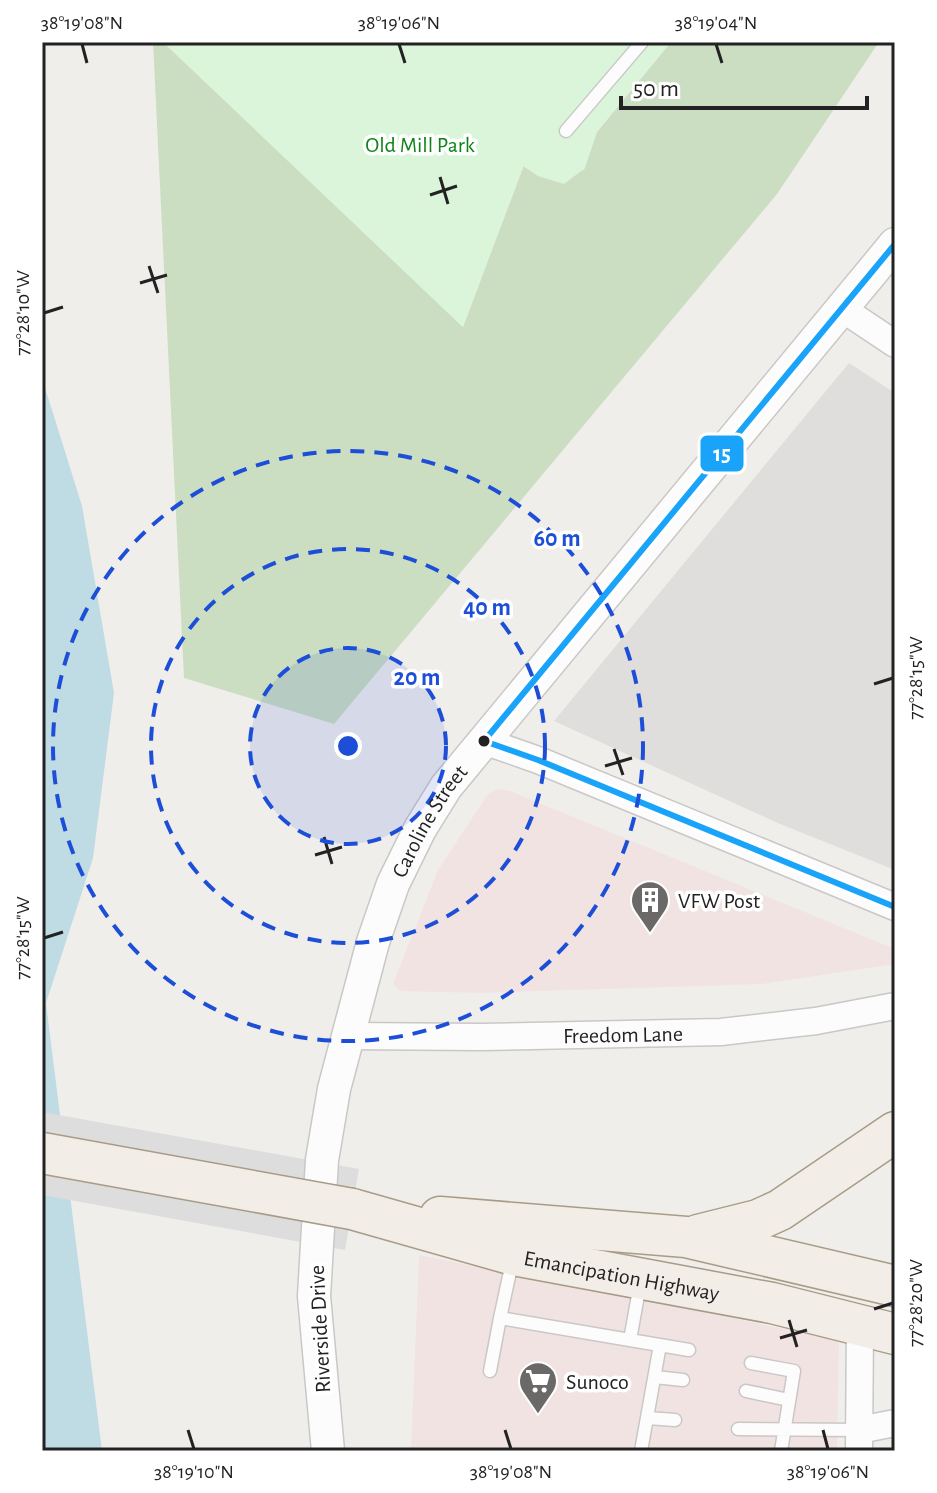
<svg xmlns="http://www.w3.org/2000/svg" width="937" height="1493" font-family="'Alegreya Sans',sans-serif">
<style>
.residential{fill:#dfdedc}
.commercial{fill:#f1e3e1}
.forest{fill:#cbdec1}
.park{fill:#daf5da}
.water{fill:#bfdbe3}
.pier{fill:#dedddd}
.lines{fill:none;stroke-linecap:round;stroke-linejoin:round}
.service-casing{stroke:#c9c8c7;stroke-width:15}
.minor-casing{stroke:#c9c8c7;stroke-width:29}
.tertiary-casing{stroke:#c9c8c7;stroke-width:35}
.primary-casing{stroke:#a79c86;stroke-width:43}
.service{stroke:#fdfcfc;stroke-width:12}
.minor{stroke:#fdfcfc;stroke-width:26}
.tertiary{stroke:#fdfcfc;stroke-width:32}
.primary{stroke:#f3ede7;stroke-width:40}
.primary-bridge-casing{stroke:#a79c86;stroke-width:43;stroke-linecap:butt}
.primary-bridge{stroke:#f3ede7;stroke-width:40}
.bus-1-casing{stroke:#fff;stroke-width:12}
.bus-1{stroke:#1aa4f9;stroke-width:6}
.ticks{fill:none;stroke:#222;stroke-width:3}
.ring{fill:none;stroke:#1d4ed8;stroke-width:4;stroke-dasharray:14 10}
.bus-dot{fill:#222;stroke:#fff;stroke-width:3}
.labels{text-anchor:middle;stroke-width:7;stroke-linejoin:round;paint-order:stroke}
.park-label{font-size:22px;fill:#0c8416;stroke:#fff}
.street-label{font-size:22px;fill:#222;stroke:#fff}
.poi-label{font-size:22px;fill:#222;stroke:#fff;text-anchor:start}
.centre{fill:#1d4ed8;stroke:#fff;stroke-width:4}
.ring-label{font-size:24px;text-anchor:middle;font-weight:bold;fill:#1d4ed8;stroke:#fff;stroke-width:7;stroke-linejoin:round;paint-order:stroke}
.line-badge{stroke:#fff;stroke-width:3}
.badge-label{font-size:22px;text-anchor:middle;font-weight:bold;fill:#fff}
.neatline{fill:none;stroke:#222;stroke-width:3}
.ticks-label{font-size:20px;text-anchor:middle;fill:#222}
</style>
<rect width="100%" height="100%" fill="#f0eeeb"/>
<path class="residential" d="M849 363 895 393V870L780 824 554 721Z"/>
<path class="commercial" d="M497 789 510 791 895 949V964L762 984 478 993 400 991 393 984 438 870 488 794Z
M419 1255 839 1340 837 1451H411Z"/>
<path class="forest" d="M153 42H163L463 327 524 165 538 176 584 170 597 132 671 42H879L777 194 334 724 184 678Z"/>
<path class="park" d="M163 42H671L597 131 584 169 564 184 538 176 523 166 463 327Z"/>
<path class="water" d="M42 378 82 506 114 693 93 858 46 1003 102 1451H42Z"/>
<path class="pier" d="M42 1112 359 1169 345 1250 42 1195Z"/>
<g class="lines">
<g class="service-casing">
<path id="service" d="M566 131 642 42
M513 1258 500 1318 689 1350
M630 1340 640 1284
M751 1363 794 1371 781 1451
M490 1371 500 1318
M655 1377 683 1380
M746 1391 789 1400
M648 1418 675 1420
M738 1429 859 1430
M641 1451 660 1345"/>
</g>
<g class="minor-casing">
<g id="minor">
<path d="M841 308 895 344"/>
<path d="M484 741 538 760 895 907"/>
<path id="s1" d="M347 1036 481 1037 721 1032 816 1021 895 1006"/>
<path d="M859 1430 895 1423"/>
<path d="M859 1451 860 1325"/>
</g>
</g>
<g class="tertiary-casing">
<g id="tertiary">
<path id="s2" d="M328 1451 314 1296 322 1160 334 1089 373 942 393 884 420 829 446 787 895 244"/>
</g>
</g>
<g class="primary-casing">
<g id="primary">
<path id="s3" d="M352 1209 514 1255 772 1303 895 1334"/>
<path d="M440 1217 686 1237 895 1286"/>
<path d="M698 1235 758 1220 780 1210 895 1132"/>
</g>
</g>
<use href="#service" class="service"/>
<use href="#minor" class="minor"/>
<use href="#tertiary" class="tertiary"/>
<use href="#primary" class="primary"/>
<g class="primary-bridge-casing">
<path id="primary-bridge" d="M42 1153 352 1209"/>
</g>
<use href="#primary-bridge" class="primary-bridge"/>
<g class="bus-1-casing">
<path id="bus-1" d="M895 244 484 741 538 760 895 907"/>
</g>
<use href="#bus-1" class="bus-1"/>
</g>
<path class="ticks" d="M82 44 87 63M399 44 405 63M716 44 722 63M440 177 448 204M430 195 457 186M149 266 158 293M140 283 167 275M44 313 63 307M874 684 893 678M614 749 623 775M605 766 632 758M324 837 332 864M315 855 342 847M44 938 63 932M874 1309 893 1303M789 1320 797 1347M780 1338 807 1330M188 1430 194 1449M505 1430 511 1449M823 1430 828 1449"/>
<circle cx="348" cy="746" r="98" fill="#1d4ed8" fill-opacity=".12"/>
<g class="ring">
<circle cx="348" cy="746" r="98"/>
<circle cx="348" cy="746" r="197"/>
<circle cx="348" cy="746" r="295"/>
</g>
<defs>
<g id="building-pin" transform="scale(2)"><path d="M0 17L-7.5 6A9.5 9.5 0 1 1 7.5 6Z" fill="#6a6968" stroke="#fff"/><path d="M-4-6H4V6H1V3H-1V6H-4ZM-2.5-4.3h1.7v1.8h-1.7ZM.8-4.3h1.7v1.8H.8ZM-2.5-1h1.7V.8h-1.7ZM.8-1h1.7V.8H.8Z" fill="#fff"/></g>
<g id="supermarket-pin" transform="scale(2)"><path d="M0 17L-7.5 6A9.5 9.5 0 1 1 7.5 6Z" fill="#6a6968" stroke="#fff"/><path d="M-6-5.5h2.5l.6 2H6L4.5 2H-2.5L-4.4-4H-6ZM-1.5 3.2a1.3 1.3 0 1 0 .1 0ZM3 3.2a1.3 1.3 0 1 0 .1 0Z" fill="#fff"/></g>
</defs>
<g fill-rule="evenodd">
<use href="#building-pin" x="650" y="900"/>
<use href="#supermarket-pin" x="538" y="1381"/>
</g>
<circle class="bus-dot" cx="484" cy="741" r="7"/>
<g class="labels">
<g class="park-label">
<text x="420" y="152">Old Mill Park</text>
</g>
<g class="street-label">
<text dy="8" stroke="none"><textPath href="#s2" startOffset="650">Caroline Street</textPath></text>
<text dy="8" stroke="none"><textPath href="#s1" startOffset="276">Freedom Lane</textPath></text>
<text dy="8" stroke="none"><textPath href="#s3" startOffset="278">Emancipation Highway</textPath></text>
<text transform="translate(319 1329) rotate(-93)" y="8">Riverside Drive</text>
</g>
<g class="poi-label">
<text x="678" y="908">VFW Post</text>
<text x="566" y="1389">Sunoco</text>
</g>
</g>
<circle cx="348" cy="746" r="12" class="centre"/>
<g class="ring-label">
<text x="557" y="546">60 m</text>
<text x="487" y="615">40 m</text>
<text x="417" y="685">20 m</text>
</g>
<rect class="line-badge" x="699" y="434" width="46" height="39" rx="8" fill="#1aa4f9"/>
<g class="badge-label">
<text x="722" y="461">15</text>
</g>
<rect width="937" height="1493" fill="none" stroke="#ffffff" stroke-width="88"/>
<path d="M621 96v12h246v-12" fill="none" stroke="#222222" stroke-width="4"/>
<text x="633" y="96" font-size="24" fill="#222222" stroke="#ffffff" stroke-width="6" paint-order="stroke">50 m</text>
<rect x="44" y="44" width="849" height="1405" class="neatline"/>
<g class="ticks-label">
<text x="82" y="29">38°19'08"N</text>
<text x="399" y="29">38°19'06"N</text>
<text x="716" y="29">38°19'04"N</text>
<text transform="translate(22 313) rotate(-90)" y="7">77°28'10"W</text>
<text transform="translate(915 678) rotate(-90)" y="7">77°28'15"W</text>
<text transform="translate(22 938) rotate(-90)" y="7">77°28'15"W</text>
<text transform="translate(915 1303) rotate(-90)" y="7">77°28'20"W</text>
<text x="194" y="1478">38°19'10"N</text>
<text x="511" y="1478">38°19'08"N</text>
<text x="828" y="1478">38°19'06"N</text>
</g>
</svg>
